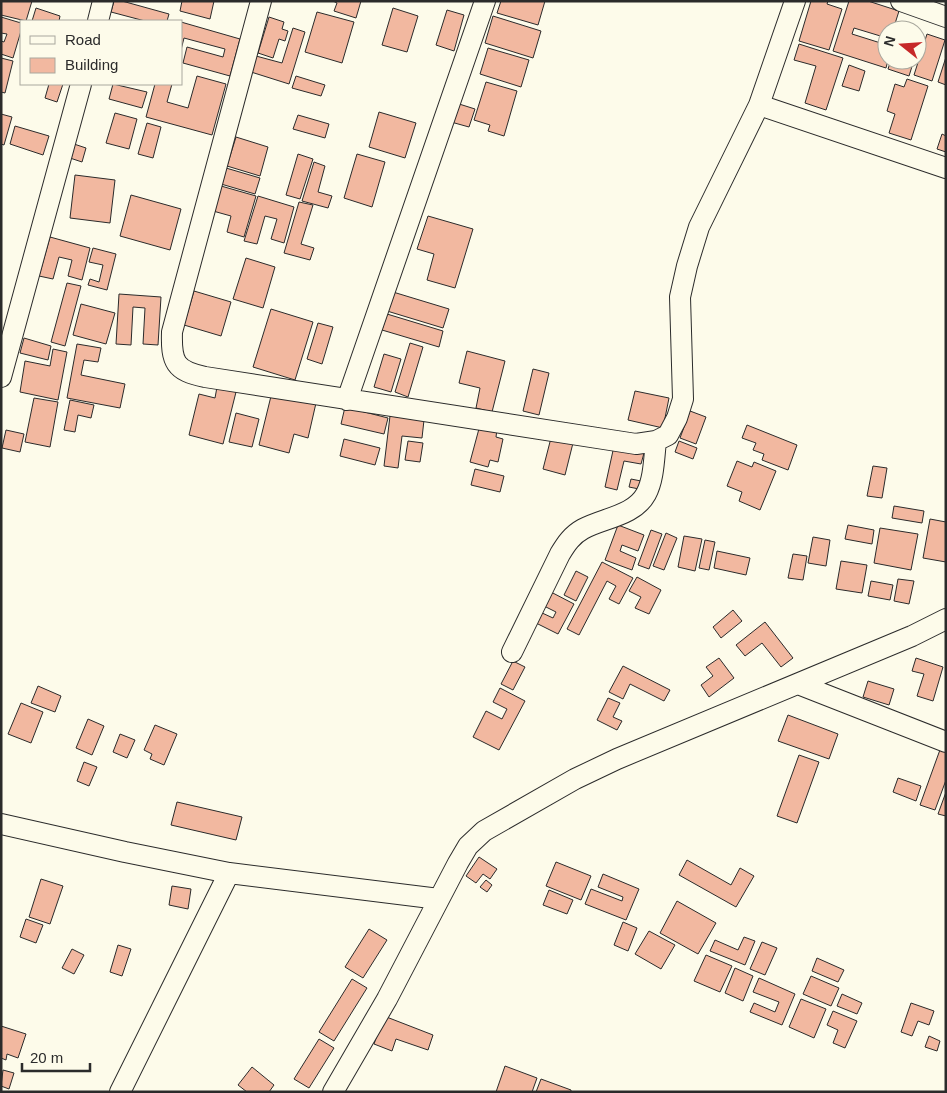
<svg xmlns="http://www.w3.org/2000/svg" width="947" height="1093" font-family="Arial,sans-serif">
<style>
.building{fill:#f2b8a0;stroke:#2b2b2b}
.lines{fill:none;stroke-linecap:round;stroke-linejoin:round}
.minor-casing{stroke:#2b2b2b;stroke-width:22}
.minor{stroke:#fdfbea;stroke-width:20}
</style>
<rect width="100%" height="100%" fill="#fdfbea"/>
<path class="building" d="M1 1H32L26 21 1 15Z
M114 1H122L169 14 167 21H145L111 12Z
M182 1H214L210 19 180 11Z
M333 1H361L356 18 334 11 337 3Z
M501 1H545L538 25 497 13Z
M811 1H828L827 4 842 9 829 50 799 41Z
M849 1H868L899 11 893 30H887V38L854 28 852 34 887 45 888 60 886 68 833 51Z
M36 8 60 16 59 21H32Z
M393 8 418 16 407 52 382 45Z
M447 10 464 15 454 51 436 45Z
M317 12 354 22 342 63 305 52Z
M493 16 541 31 533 58 485 43Z
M1 17 21 23V31L13 58 1 54V41L4 42 7 34 1 33Z
M269 17 284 22 282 29 288 31 285 41 279 39 273 58 258 53Z
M181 22 240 39 230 76 183 63 187 47 223 57 225 49 184 38 181 50Z
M293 28 305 32 289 84 251 72 256 56 282 63Z
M927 34 945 40 932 81 914 75Z
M799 44 843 58 826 110 805 103 816 66 794 60Z
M488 48 529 60 521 87 480 74Z
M946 57V85L938 82Z
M1 58 13 61 5 93 1 92Z
M891 60H914L909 76 888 69Z
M849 65 865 71 859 91 842 86Z
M197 76 226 84 212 135 146 117 155 84H172L167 102 188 108Z
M296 76 325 85 321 96 292 88Z
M907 79 928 86 911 140 889 133 895 114 887 111 895 84 904 87Z
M486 82 517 91 504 136 488 131 490 125 474 120Z
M49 84H63L57 102 45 98Z
M113 84 147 92 142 108 109 99Z
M456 103 475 109 469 127 451 122Z
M379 112 416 123 405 158 369 147Z
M115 113 137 119 129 149 106 143Z
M1 114 12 117 4 145 1 144Z
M298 115 329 124 325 138 293 129Z
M147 123 161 127 153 158 138 154Z
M15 126 49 136 43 155 10 144Z
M942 134 946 136V152L937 149Z
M236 137 268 147 260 176 227 166Z
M71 143 86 148 82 162 67 157Z
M298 154 313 159 300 199 286 195Z
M357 154 385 162 372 207 344 198Z
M314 162 325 166 318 192 332 196 328 208 302 201Z
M226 168 260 178 255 194 221 184Z
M75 175 115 180 110 223 70 218Z
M221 186 256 196 244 237 227 232 231 216 213 211Z
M131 195 181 209 170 250 120 236Z
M258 196 294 207 284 243 271 239 277 219 265 216 257 244 244 241Z
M299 202 313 205 301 244 314 248 310 260 284 253Z
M428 216 473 229 455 288 427 280 434 254 417 249Z
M50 237 90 248 82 280 68 276 72 260 59 257 53 279 39 276Z
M93 248 116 254 107 290 88 285 90 279 99 282 103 265 89 262Z
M246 258 275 267 263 308 233 299Z
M67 283 81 286 65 346 51 342Z
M194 291 231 302 221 336 184 325Z
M393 292 449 309 443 328 387 311Z
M119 294 161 297 158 345 143 344 145 308 133 307 131 345 116 344Z
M81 304 115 313 106 344 73 335Z
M271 309 313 322 295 380 253 367Z
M387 314 443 331 439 347 382 330Z
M318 323 333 327 322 364 307 359Z
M24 338 51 346 48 360 20 353Z
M410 343 423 347 408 397 395 392Z
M77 344 101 348 98 362 84 360 81 375 125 384 120 408 67 398Z
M53 349 67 352 58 400 20 392 25 361 50 366Z
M467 351 505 361 492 412 476 408 480 388 459 383Z
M384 354 401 359 391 392 374 387Z
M533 369 549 373 539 415 523 411Z
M217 387 236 392 223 444 189 435 199 394 215 398Z
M635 391 669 398 663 428 628 420Z
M272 392 316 403 308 438 294 434 289 453 259 445Z
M34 398 58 402 50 447 25 442Z
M70 400 94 405 91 418 78 415 75 432 64 430Z
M345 407 388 418 384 434 341 424Z
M690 411 706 417 696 444 680 438Z
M236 413 259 419 252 447 229 442Z
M390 416 424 420 422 438 402 436 398 468 384 466Z
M480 425 497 429 496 437 503 439 498 462 490 460 488 467 470 462Z
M747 425 797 445 788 470 762 460 764 454 753 450 756 443 742 438Z
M6 430 24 434 20 452 2 448Z
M552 434 574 439 565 475 543 469Z
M344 439 380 448 375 465 340 456Z
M408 441 423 443 420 462 405 460Z
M679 441 697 448 693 459 675 452Z
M614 446 644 453 641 464 624 461 617 490 605 487Z
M737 461 752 467 754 462 776 471 760 510 739 501 742 492 727 486Z
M873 466 887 468 882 498 867 496Z
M475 469 504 476 500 492 471 485Z
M631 479 641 481 639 489 629 487Z
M894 506 924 511 922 523 892 518Z
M930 519 946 522V562L923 558Z
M618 525 644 535 638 551 622 545 620 551 636 558 632 570 605 560Z
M848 525 874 530 872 544 845 539Z
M880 528 918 534 911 570 874 563Z
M651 530 662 534 649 569 638 565Z
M666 533 677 538 664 570 653 566Z
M684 536 702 539 695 571 678 567Z
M813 537 830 540 826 566 808 563Z
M705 540 715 542 709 570 699 568Z
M717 551 750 558 746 575 714 568Z
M793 554 807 556 803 580 788 578Z
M841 561 867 565 862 593 836 589Z
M602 562 633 578 619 604 609 599 616 586 607 581 579 635 567 629Z
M576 571 588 577 576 601 564 595Z
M637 577 661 590 649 614 635 608 641 597 629 591Z
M898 579 914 581 909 604 894 601Z
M871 581 893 585 890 600 868 596Z
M549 591 574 604 558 634 534 622 540 612 553 618 556 612 542 605Z
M733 610 742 621 721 638 713 627Z
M765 622 793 658 781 667 762 643 745 656 736 645Z
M719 658 734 678 709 697 701 685 713 676 706 667Z
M916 658 943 667 933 701 917 696 924 674 912 671Z
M513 661 525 667 513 690 501 684Z
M623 666 670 690 664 701 630 684 623 699 609 692Z
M868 681 894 689 889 705 863 697Z
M38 686 61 696 55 712 31 703Z
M500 688 525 701 499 750 473 737 486 711 502 719 507 709 493 702Z
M608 698 620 703 613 717 622 721 617 730 597 720Z
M21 703 43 712 31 743 8 734Z
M788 715 838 734 829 759 778 741Z
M88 719 104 726 92 755 76 748Z
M155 725 177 734 164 765 150 759 152 754 144 750Z
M120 734 135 740 127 758 113 752Z
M941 747 946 749V780L935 810 920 805Z
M799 755 819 762 797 823 777 816Z
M84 762 97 767 89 786 77 781Z
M898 778 921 786 916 801 893 792Z
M946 792V816L938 814Z
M177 802 242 817 236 840 171 825Z
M479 857 497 869 490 879 483 874 476 883 466 876Z
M687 860 731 885 740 868 754 876 736 907 679 875Z
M556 862 591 876 581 900 546 886Z
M603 874 639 889 626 920 585 904 591 889 622 901 623 897 598 887Z
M41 879 63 886 50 924 29 917Z
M486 880 492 885 487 892 480 887Z
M172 886 191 889 188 909 169 905Z
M549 890 573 900 567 914 543 905Z
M677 901 716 923 698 954 660 933Z
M26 919 43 925 36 943 20 937Z
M623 922 637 928 628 951 614 945Z
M369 929 387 940 363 978 345 967Z
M649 931 675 945 661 969 635 954Z
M744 937 755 941 745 965 710 951 715 940 738 950Z
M762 942 777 948 765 975 750 969Z
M118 945 131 949 122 976 110 972Z
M72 949 84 955 74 974 62 968Z
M706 955 732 966 720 992 694 981Z
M817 958 844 970 838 982 812 971Z
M735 968 753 976 743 1001 725 993Z
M811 976 839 988 831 1006 803 994Z
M759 978 795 994 782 1025 750 1012 754 1003 775 1012 779 1002 753 992Z
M352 979 367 988 334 1041 319 1032Z
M842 994 862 1003 857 1014 837 1006Z
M801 999 826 1009 814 1038 789 1027Z
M911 1003 934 1011 929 1025 918 1021 912 1036 901 1032Z
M833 1011 857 1021 845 1048 833 1043 838 1030 827 1025Z
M384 1016 433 1035 428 1050 396 1039 392 1051 374 1044Z
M1 1026 26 1034 18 1058 7 1054 6 1060 1 1058Z
M929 1036 940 1041 937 1051 925 1047Z
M319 1039 334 1048 309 1088 294 1079Z
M505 1066 537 1078 532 1092H496Z
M252 1067 274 1085 269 1092H247L238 1085Z
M3 1070 14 1073 9 1089 1 1086Z
M541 1079 571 1090V1092H536Z"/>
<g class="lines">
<g class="minor-casing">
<path id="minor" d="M261 1 172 332C171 362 175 371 205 377L636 444 656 441 668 435 677 418 683 399 680 297 687 266 699 227 759 105 795 1
M901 1 946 17
M98 21 103 1
M759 105 946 168
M1 377 81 84
M347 400 485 1
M512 652 560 554C566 544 572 535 583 529 603 518 634 516 646 494 654 479 654 458 656 441
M798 684 946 742
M1 824 125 852 229 873 439 899
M120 1092 229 873
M333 1092 387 999 458 863 468 846 484 831 575 779 617 759 912 636 946 619"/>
</g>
<use href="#minor" class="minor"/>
</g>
<rect width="947" height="1093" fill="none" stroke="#2b2b2b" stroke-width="5"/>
<rect x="20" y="20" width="162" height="65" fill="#fdfbea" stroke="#a9a89e"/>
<rect x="30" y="36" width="25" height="8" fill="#fdfbea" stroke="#a9a89e"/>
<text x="65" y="45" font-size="15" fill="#2b2b2b">Road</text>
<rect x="30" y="58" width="25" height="15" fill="#f2b8a0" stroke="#a9a89e"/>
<text x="65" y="70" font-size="15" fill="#2b2b2b">Building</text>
<g transform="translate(902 45) rotate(287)"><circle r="24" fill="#fdfbea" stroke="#a9a89e"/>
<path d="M0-4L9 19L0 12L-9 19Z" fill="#c62828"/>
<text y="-8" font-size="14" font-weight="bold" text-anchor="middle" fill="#2b2b2b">N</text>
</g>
<path d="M22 1063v8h68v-8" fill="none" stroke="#2b2b2b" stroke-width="2.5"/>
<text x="30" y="1063" font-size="15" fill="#2b2b2b" stroke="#fdfbea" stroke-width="4" paint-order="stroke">20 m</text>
</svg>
